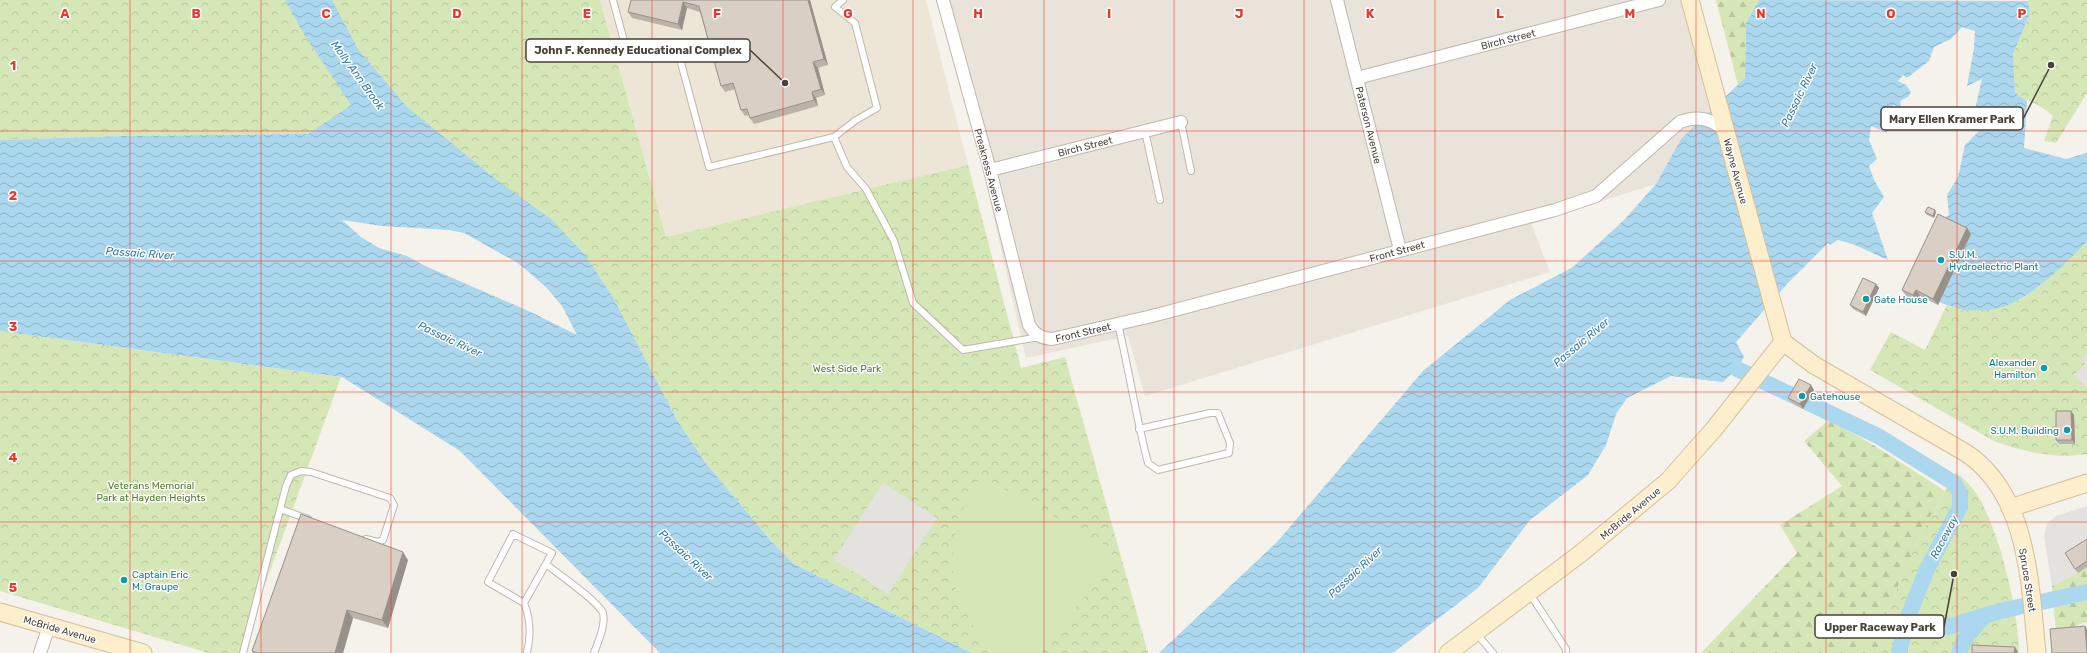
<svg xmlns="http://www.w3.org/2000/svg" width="2087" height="653" font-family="Rubik,sans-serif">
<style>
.residential{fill:#e9e3da}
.education{fill:#ede5d6}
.forest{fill:url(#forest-firs)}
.park{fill:url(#park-crowns)}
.pitch{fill:#d5e7b6}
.parking{fill:#e4e2df}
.water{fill:url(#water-waves);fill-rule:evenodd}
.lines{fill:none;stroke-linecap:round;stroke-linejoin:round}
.canal{stroke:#abd8ef;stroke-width:16}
.lane-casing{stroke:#c0b8ae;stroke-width:8}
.street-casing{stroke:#c0b8ae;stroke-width:14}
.secondary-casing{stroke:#d3c19c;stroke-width:19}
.lane{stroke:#fff;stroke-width:6}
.street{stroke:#fff;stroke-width:12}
.secondary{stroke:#fdeece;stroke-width:17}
.wall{fill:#bbb2a9}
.shaded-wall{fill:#989189}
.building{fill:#d9cfc4;stroke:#989189}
.grid{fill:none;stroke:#f23425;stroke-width:1;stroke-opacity:0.55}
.culture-dot{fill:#0f9aa8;stroke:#fff;stroke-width:1.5}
.labels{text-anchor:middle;stroke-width:3;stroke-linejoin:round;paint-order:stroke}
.street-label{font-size:10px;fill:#494239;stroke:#fff}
.culture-label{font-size:10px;fill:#0d838f;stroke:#fff;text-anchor:start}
.park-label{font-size:10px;fill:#507a2d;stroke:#fff}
.water-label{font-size:11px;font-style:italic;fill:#317ba3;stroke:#fff}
.grid-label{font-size:13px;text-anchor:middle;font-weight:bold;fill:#f23425;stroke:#fff;stroke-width:3;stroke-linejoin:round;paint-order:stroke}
.leader{fill:none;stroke:#494239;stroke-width:1.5}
.callout-dot{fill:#494239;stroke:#fff;stroke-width:1.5}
.callout{fill:#fff;stroke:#494239;stroke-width:1.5}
.callout-label{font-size:11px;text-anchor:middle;font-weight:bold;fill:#494239}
</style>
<defs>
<pattern id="forest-firs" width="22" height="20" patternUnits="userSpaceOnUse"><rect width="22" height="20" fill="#d5e7b6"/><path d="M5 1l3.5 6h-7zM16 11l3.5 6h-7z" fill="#b8c79d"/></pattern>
<pattern id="park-crowns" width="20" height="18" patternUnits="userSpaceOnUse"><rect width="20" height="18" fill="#d5e7b6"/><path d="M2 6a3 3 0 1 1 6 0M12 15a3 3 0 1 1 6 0" fill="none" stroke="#b8c79d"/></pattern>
<pattern id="water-waves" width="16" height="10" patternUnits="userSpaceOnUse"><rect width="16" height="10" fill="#abd8ef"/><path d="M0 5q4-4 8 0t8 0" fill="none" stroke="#8db1c3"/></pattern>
</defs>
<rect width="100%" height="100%" fill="#f5f1eb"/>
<path class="residential" d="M944 0H1690L1718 116 1681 139 1656 184 1531 223 1550 272 1145 396 1128 336 1026 358Z"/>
<path class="education" d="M600 0H926L968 165 666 237Z"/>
<path class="forest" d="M1716 0H1759L1746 23 1745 78 1738 85Z
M1829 420 1875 446 1945 491 1923 529 1884 618 1877 653H1701L1797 553 1780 525 1842 486 1804 441Z
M2087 567V622L2056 632 2052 586Z"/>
<path class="park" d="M0 0H600L666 237 968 165 1021 368 1065 357 1148 653H972L794 564 771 541 705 462 677 420 614 299 351 105 308 134 123 136 0 140Z
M2028 0H2087V93L2056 143 2044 141 2053 116C2042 105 2028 101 2015 94L2013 54 2030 13Z
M2087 242V454C2056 459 2024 452 1994 441L1870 370 1891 332 1925 350 1947 305 1951 307 2020 300 2040 286Z
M0 331 341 377 240 653H209L0 591Z
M1956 472C1962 477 1968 483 1973 489 1998 521 2019 613 2019 653H1877L1884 618 1923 529Z"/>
<path class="pitch" d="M981 476 1105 545 1109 564 1042 653H999C940 602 940 539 981 476Z"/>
<path class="parking" d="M2087 354V388L2074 375 2085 364 2082 358Z
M883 483 937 518 888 594 834 559Z
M2087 506V545L2068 557 2078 573 2052 586 2044 536 2047 524 2056 516Z"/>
<path class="water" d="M285 0H332L358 49 407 107 497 180 552 220 585 255 614 299 677 420 705 462 771 541 794 564 972 653H660L460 451 342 377 0 331V140L123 136 308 134 351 105 302 31ZM342 220 382 226 449 230 464 233 518 263 546 287 562 306 577 335 533 313 425 266 407 256 379 248 361 237Z
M1759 0 2028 1 2030 13 2013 54 2015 93 2027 101 2024 148 2066 159 2087 153V242C2043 284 2006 330 1939 302L1971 234 1942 220 1949 215 1947 195 1958 177 1965 145 1982 128 1975 109 1982 79 1967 86 1974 48 1975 31 1962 27 1951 39 1934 47 1929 61 1907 78 1903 75 1898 81 1906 85 1911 92 1909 96 1900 101 1901 107 1893 105 1887 133 1871 126 1869 140 1877 159 1869 166 1874 180 1884 197 1872 213 1888 260 1855 245 1838 240 1830 245 1828 243 1788 283 1736 342 1744 357 1737 369 1723 382 1671 376 1627 398 1616 414 1606 445 1588 475 1530 520 1478 588 1393 653H1159L1277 542 1423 371 1510 300 1573 267 1624 220 1656 184 1681 139 1745 78 1746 23Z"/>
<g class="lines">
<path class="canal" d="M1737 369 1878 436 1954 483 1960 493V507L1927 569 1906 622 1899 653
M1906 622 1917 628 1947 627 2000 611 2087 592
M1959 653 1964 640 1984 616"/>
<g class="lane-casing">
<path id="lane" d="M613 0 624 41 657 55 680 59 709 167 834 137
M843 0 835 7 855 23 877 108 856 120 834 137 847 167 866 189 894 241 913 303 963 350 1039 337
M1181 122 1191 171
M1145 131 1160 200
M1118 324C1129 370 1136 417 1148 463L1158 470 1229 453 1230 443 1218 413H1210L1139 429
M280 509 308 519
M546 564C558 574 598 601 603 613 606 625 598 642 594 653
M1530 594 1566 649V653
M524 603 552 553 513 534 488 582 524 603C531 620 531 635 527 653
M1476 633 1493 653
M243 653 286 486 291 475 301 471 311 472 390 498 394 505 383 540 378 542 366 539"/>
</g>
<g class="street-casing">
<path id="street" d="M943 0 990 170 1029 325C1035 335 1041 338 1052 339L1152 316 1555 210 1596 196 1680 122C1699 115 1711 119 1726 131
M1337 0 1400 250
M1357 78 1659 0
M990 170 1181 122
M40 653 49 626"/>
</g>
<g class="secondary-casing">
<path id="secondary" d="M1690 0 1783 342
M1783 342 1814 365 1966 453C2029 495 2030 586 2037 653
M2010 508 2087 483
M0 612 143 653
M1448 653 1580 554 1668 481 1714 429 1783 342"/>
</g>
<use href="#lane" class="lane"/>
<use href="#street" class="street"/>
<use href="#secondary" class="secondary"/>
</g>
<path class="wall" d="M631 0H810L828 65 818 68 825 95 816 98 818 106 754 124 750 118 749 115 745 116 741 110 735 89 725 92 721 86 700 12 687 8 682 30 632 18 628 12Z
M1925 212H1936L1934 218 1927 215Z
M1967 228 1971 234 1938 305 1920 296 1917 301 1906 296 1902 290Z
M1876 284 1879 288 1866 316 1853 309 1850 305Z
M1814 390 1803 409 1791 402 1788 398Z
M2071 411 2074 415 2075 444H2059L2056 440Z
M2087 539V567L2078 573 2075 569Z
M408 560 388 628 353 618 343 653H253L252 651Z"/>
<path class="shaded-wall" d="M808 0H810L828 65 824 59Z
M683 2 687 8 682 30 678 24Z
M813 62 818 68 825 95 821 89Z
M812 92 816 98 818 106 814 100Z
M1935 210 1936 212 1934 218 1933 216Z
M1967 228 1971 234 1938 305 1933 299Z
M1876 284 1879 288 1866 316 1863 312Z
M1916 290 1920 296 1917 301 1913 295Z
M1811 385 1814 390 1803 409 1800 404Z
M2071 411 2074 415 2075 444 2072 440Z
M403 552 408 560 388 628 382 620Z
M347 610 353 618 343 653H335Z
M2085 626 2087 629V652Z
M2015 647 2018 652 2017 653H2014Z"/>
<path class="building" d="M631 0H808L824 59 813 62 821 89 812 92 814 100 750 118 747 109 741 110 733 83 721 86 699 6 683 2 678 24 628 12Z
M1928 207 1935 210 1933 216 1925 212Z
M1938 214 1967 228 1933 299 1916 290 1913 295 1902 290Z
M1863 278 1876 284 1863 312 1850 305Z
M1799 379 1811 385 1800 404 1788 398Z
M2056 411H2071L2072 440H2056Z
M301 514 403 552 382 620 347 610 335 653H257L252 651Z
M2087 539V561L2075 569 2065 553Z
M2085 626 2087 653H2052L2050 629Z
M1972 645 2015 647 2014 653H1972Z"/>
<path class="grid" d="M130 0V653M261 0V653M391 0V653M522 0V653M652 0V653M783 0V653M913 0V653M1044 0V653M1174 0V653M1304 0V653M1435 0V653M1565 0V653M1696 0V653M1826 0V653M1957 0V653M0 131H2087M0 261H2087M0 392H2087M0 522H2087"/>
<g class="culture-dot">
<circle cx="1941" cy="260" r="4"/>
<circle cx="1866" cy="299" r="4"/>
<circle cx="2044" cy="368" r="4"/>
<circle cx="1802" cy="396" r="4"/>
<circle cx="2067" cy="430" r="4"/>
<circle cx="124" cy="580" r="4"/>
</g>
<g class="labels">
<g class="street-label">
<text transform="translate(1508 39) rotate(-14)" y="4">Birch Street</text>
<text transform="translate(1369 125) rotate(76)" y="4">Paterson Avenue</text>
<text transform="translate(1085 146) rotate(-14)" y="4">Birch Street</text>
<text transform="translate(989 170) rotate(75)" y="4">Preakness Avenue</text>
<text transform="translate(1736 171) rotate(75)" y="4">Wayne Avenue</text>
<text transform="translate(1397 251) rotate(-15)" y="4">Front Street</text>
<text transform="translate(1083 332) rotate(-13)" y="4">Front Street</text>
<text transform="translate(1630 513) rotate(-40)" y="4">McBride Avenue</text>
<text transform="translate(2028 580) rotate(81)" y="4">Spruce Street</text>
<text transform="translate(60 629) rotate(16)" y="4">McBride Avenue</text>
</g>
<g class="culture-label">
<text x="1949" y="258">S.U.M.<tspan x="1949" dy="12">Hydroelectric Plant</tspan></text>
<text x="1874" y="303">Gate House</text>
<text x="2036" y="366" text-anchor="end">Alexander<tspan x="2036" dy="12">Hamilton</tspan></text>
<text x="1810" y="400">Gatehouse</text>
<text x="2059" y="434" text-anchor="end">S.U.M. Building</text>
<text x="132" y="578">Captain Eric<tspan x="132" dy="12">M. Graupe</tspan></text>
</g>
<g class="park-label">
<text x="847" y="372">West Side Park</text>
<text x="151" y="489">Veterans Memorial<tspan x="151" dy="12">Park at Hayden Heights</tspan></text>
</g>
<g class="water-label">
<text transform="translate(358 75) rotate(54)" y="4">Molly Ann Brook</text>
<text transform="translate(1799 95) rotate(-64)" y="4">Passaic River</text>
<text transform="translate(140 253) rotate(4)" y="4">Passaic River</text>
<text transform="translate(450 339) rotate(25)" y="4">Passaic River</text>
<text transform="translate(1581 342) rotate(-40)" y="4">Passaic River</text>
<text transform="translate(1944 537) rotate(-62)" y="4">Raceway</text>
<text transform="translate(686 555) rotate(43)" y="4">Passaic River</text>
<text transform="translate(1355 572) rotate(-43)" y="4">Passaic River</text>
</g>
</g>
<g class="grid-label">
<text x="65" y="18">A</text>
<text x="196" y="18">B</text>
<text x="326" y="18">C</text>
<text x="457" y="18">D</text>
<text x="587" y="18">E</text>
<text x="717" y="18">F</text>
<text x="848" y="18">G</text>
<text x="978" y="18">H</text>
<text x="1109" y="18">I</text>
<text x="1239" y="18">J</text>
<text x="1370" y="18">K</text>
<text x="1500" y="18">L</text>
<text x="1630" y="18">M</text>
<text x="1761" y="18">N</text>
<text x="1891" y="18">O</text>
<text x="2022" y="18">P</text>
<text x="13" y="70">1</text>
<text x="13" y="200">2</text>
<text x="13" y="331">3</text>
<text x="13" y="462">4</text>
<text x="13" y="592">5</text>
</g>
<path class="leader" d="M785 83L750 50M2051 65L2023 119M1954 574L1944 627"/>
<g class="callout-dot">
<circle cx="785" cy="83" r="4"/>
<circle cx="2051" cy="65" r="4"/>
<circle cx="1954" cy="574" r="4"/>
</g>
<g class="callout">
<rect x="526" y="39" width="224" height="23" rx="4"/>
<rect x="1881" y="107" width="142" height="23" rx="4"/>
<rect x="1815" y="615" width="129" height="23" rx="4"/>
</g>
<g class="callout-label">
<text x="638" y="54">John F. Kennedy Educational Complex</text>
<text x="1952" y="123">Mary Ellen Kramer Park</text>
<text x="1880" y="631">Upper Raceway Park</text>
</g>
</svg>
